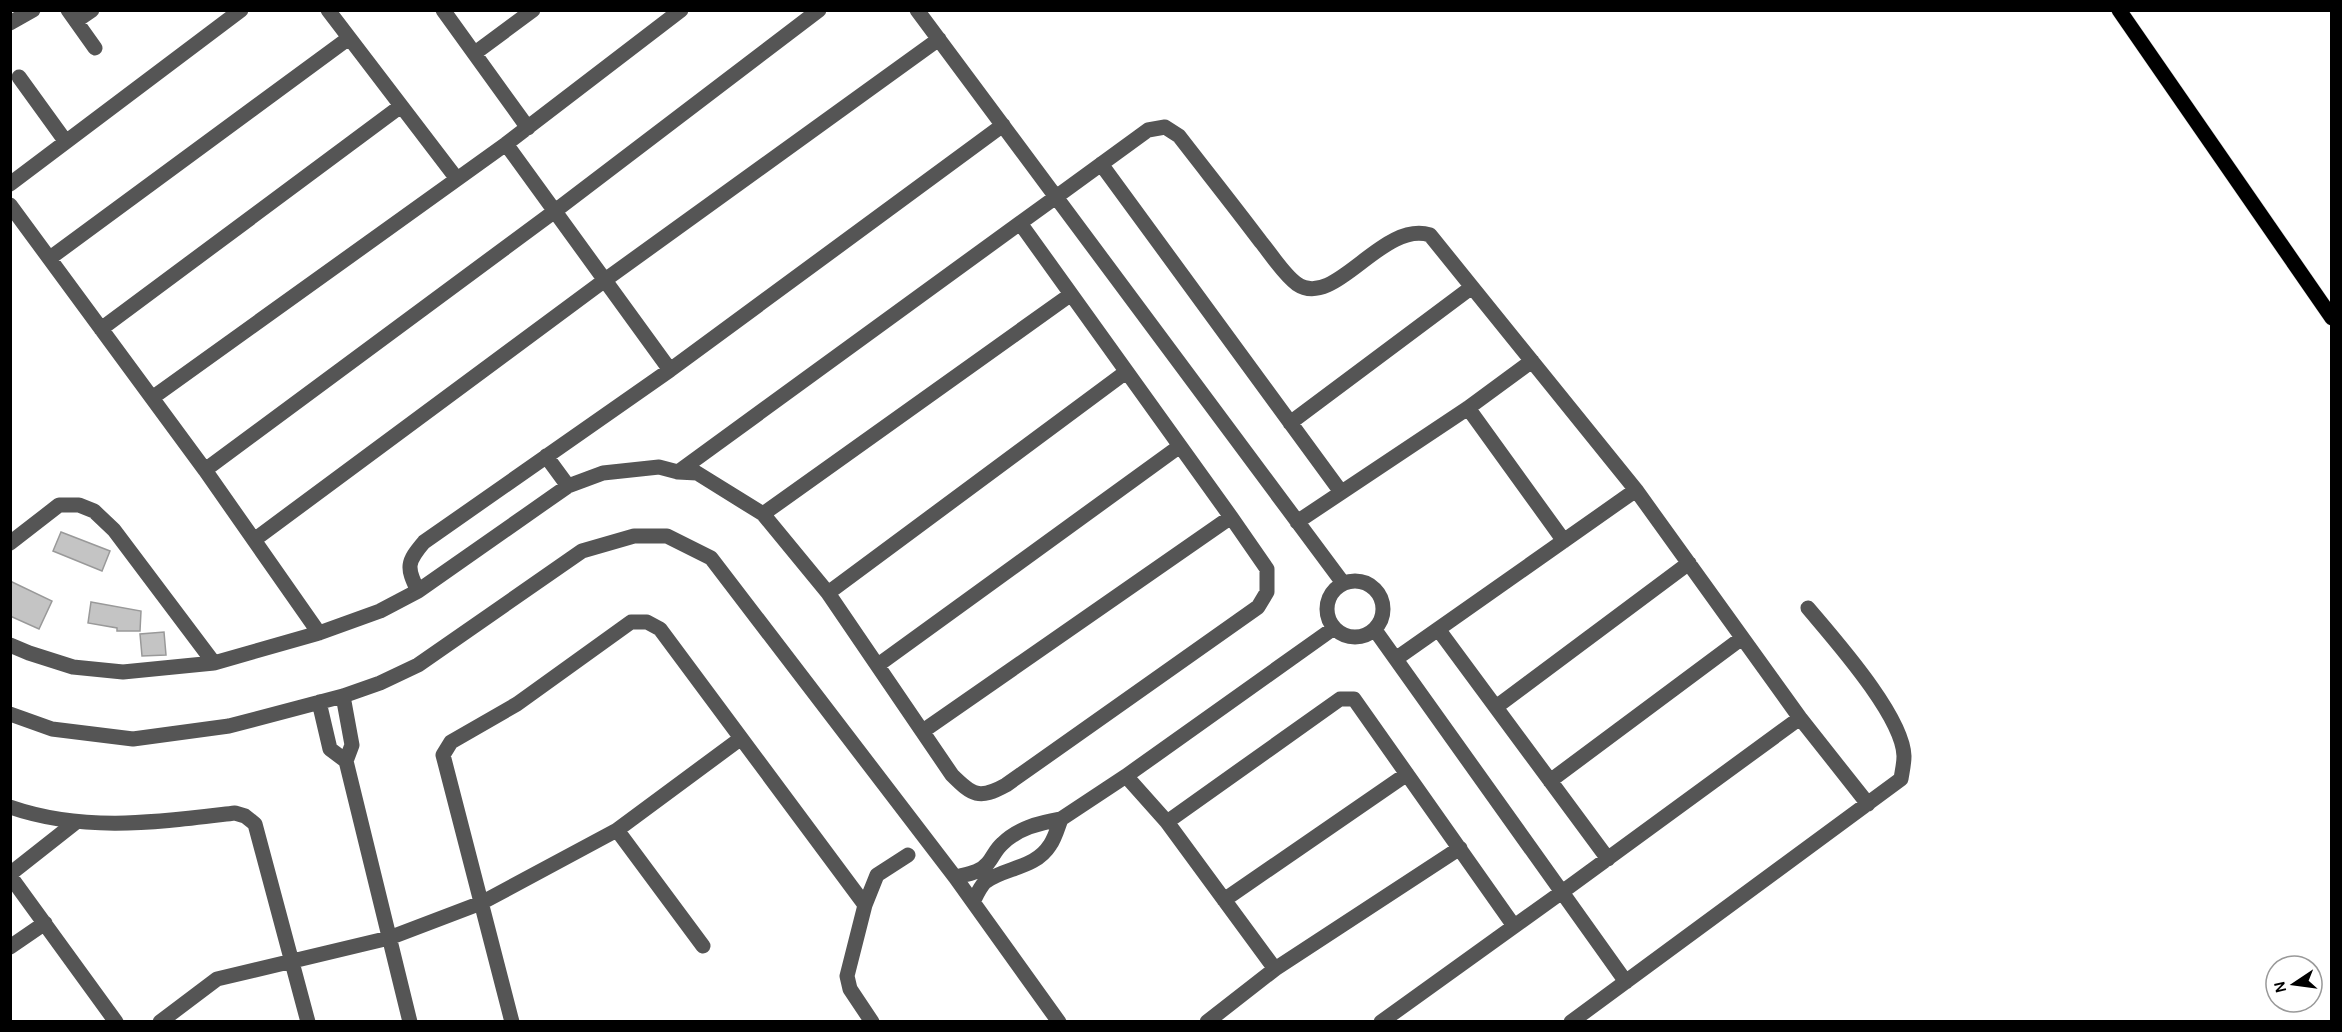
<svg xmlns="http://www.w3.org/2000/svg" width="2342" height="1032" font-family="Karla,sans-serif">
<style>
.building{fill:#c4c4c4;stroke:#999;stroke-width:1.5}
.lines{fill:none;stroke-linecap:round;stroke-linejoin:round}
.major-casing{stroke:#dbdbdb;stroke-width:16}
.minor{stroke:#555;stroke-width:15}
.major{stroke:#000;stroke-width:15}
</style>
<rect width="100%" height="100%" fill="#fff"/>
<path class="building" d="M61 532 110 551 102 571 53 551Z
M10 581 52 601 39 629 10 616Z
M91 602 141 611 140 631H117V628L88 623Z
M164 632 166 655 142 656 140 634Z"/>
<g class="lines">
<g class="major-casing">
<path id="major" d="M2119 10 2332 318"/>
</g>
<path class="minor" d="M68 10 95 48
M328 10 457 179
M443 10 528 128
M917 10 1056 197 1148 130 1165 127 1179 136C1206 171 1234 206 1261 242 1271 254 1284 275 1297 284 1335 310 1382 220 1430 235L1636 490 1800 718 1868 804
M76 21 92 10
M10 23 33 10
M475 53 533 10
M19 77 66 142
M506 144 670 370
M1101 164 1341 492
M10 184 241 10
M10 205 205 470 319 633
M50 258 349 38
M101 329 401 106
M152 398 506 144 681 10
M1468 408 1564 541
M1290 423 1472 287
M546 456 568 486
M205 470 555 211 819 10
M678 472 1020 223
M763 514 1070 295
M1297 522 1468 408 1532 361
M254 540 605 280 939 39
M10 543 59 505H79L94 511 114 530 214 663
M1327 609a28 28 0 1 1 56 0a28 28 0 1 1-56 0Z
M418 591C406 567 407 562 424 542L670 370 1003 125
M828 593 1126 372
M1438 629 1608 859
M1375 630 1626 982
M10 645 29 653 73 667 123 672 214 663 319 633 380 611 418 591 568 486 603 473 659 467 678 472 697 473 763 514 828 593 952 775C972 795 979 800 1006 785L1258 607 1267 592V569L1231 517 1020 223 1056 197 1343 583
M1397 658 1636 490
M878 665 1180 446
M343 696 352 745 346 761 410 1022
M319 702 330 749 346 761
M1496 707 1689 563
M10 714 52 729 133 739 229 726 343 696 380 683 418 665 582 551 634 536H667L711 558 955 877 1059 1022
M923 731 1231 517
M1550 781 1742 638
M10 807C85 833 159 822 235 813L245 816 255 824 308 1022
M1061 819 1126 776
M1167 822 1126 776 1334 628
M617 830 703 946
M10 874 76 822
M10 876 116 1022
M955 877C967 874 980 873 988 863 993 857 996 849 1002 844 1018 828 1039 823 1061 819 1058 827 1055 838 1050 845 1035 869 1005 867 985 882 980 887 976 896 973 902
M1224 900 1407 774
M10 947 45 923
M1275 969 1167 822 1340 699H1354L1514 926
M160 1022 217 979 389 938 481 903 617 830 740 739
M512 1022 443 755 451 742 517 704 631 622H647L660 629 865 905
M872 1022 850 989 847 976 865 905 877 875 908 855
M1207 1022 1275 969 1460 848
M1381 1022 1562 892 1800 718
M1571 1022 1901 779C1902 772 1904 764 1904 756 1903 716 1834 639 1808 608"/>
<use href="#major" class="major"/>
</g>
<rect width="2342" height="1032" fill="none" stroke="#000000" stroke-width="24"/>
<g transform="translate(2294 984) rotate(257)"><circle r="28" fill="#ffffff" stroke="#999999" stroke-width="1.5"/>
<path d="M0-4.5L10 22L0 15L-10 22Z" fill="#000000"/>
<text y="-9" font-size="16" font-weight="bold" text-anchor="middle" fill="#000000">N</text>
</g>
</svg>
